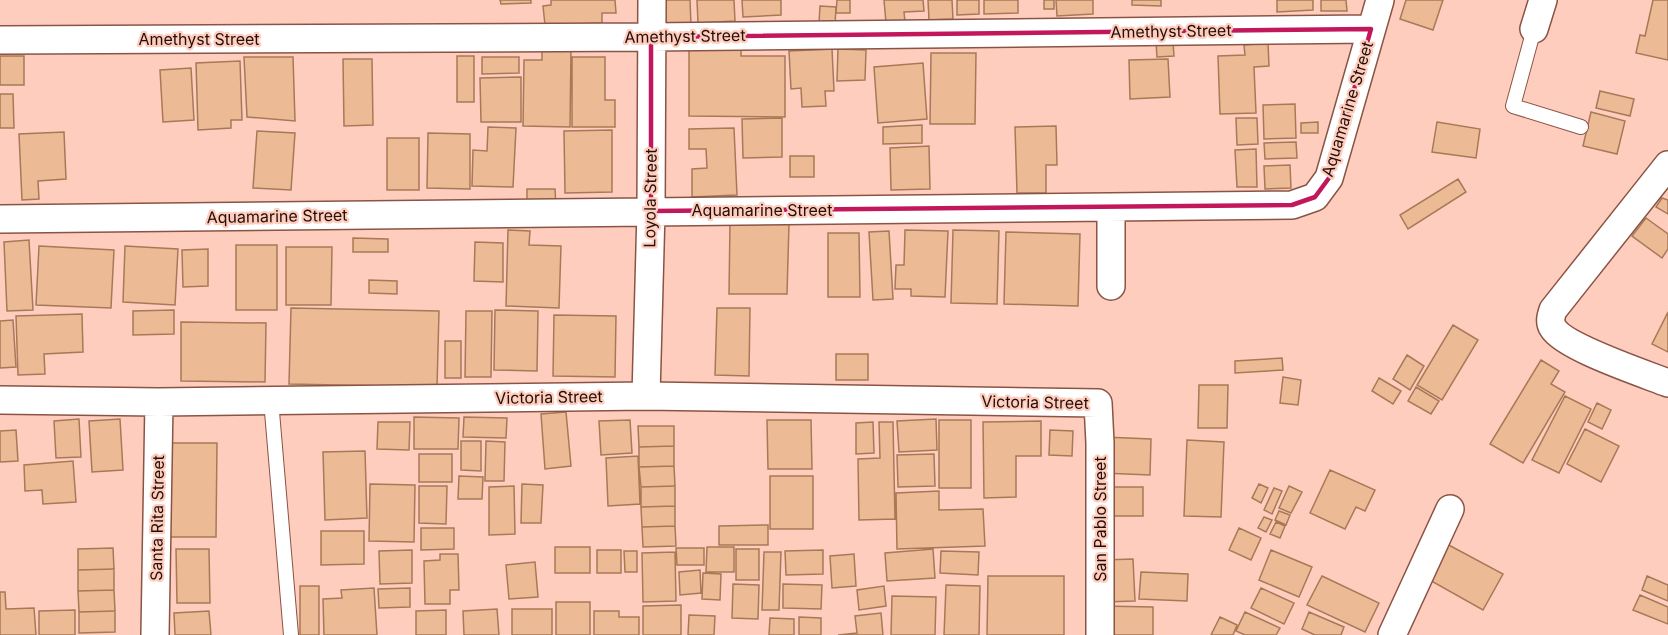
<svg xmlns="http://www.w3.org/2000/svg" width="1668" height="635" font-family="Inter,sans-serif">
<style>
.building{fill:#edba96;stroke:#a87957;stroke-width:1.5}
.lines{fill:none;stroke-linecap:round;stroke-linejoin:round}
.service-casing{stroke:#8a5444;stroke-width:16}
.minor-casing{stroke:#8a5444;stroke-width:30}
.service{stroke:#fff;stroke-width:14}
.minor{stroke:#fff;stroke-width:27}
.marked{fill:none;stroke:#c2185b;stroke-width:4.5;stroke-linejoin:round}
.labels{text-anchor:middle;stroke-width:4.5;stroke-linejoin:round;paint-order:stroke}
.street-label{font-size:16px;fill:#240e08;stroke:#ffcdbe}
</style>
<rect width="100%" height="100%" fill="#ffcdbe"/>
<path class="building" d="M500 0H531V3L501 4Z
M551 0H615L616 13H602V23L545 25 543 6 551 5Z
M657 0H690L691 25 658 26Z
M697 0H734L735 21 698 23Z
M742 0H781V15L743 17Z
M837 0H850V13H836Z
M884 0H923L924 11 904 12 905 22 886 23Z
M928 0H952L953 19 929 20Z
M957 0H979V14L957 15Z
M984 0H1018V13L984 14Z
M1044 0H1054V9H1044Z
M1056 0H1093V14L1057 16Z
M1132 0H1161V6L1132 5Z
M1277 0H1313V10L1277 12Z
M1321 0H1346L1347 11H1321Z
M1406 0H1443L1433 30 1400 19Z
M1653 0H1668V60L1636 53 1640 35 1645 36Z
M820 6 836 7 835 25 819 24Z
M1156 42H1173L1174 56 1157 57Z
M1268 43 1269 66 1254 67 1256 113 1220 114 1218 56 1245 55 1244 45Z
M689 44H741V56H785V117L689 116Z
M832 49 834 91H825L826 106 802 107 801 88 791 89 789 51Z
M838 49 866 50 865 80 837 81Z
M542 50 571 51 570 127 523 126 524 60H542Z
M931 53H976L975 124H930Z
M0 56H24V85H0Z
M457 56H474V102H457Z
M244 57H293L295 121 247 117Z
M482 57H519V73L482 74Z
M572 57H605V100H615V127H572Z
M343 59H372L373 125 344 126Z
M1168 59 1170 97 1130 99 1129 60Z
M240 61 242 120H231V128L198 130 196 63Z
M923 63 927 119 878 123 874 67Z
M191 68 194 120 163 122 160 70Z
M521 77V122H481L480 78Z
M1600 91 1634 99 1630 116 1596 108Z
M0 94H13L14 128H0Z
M1295 104 1296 138 1264 139 1263 105Z
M1591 112 1625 121 1617 154 1583 146Z
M782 118V157L743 158 742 119Z
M1236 118H1257L1258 144 1237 145Z
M1318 122V133H1301V123Z
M1437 122 1480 129 1476 158 1432 152Z
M922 125V143L883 144V127Z
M1056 126 1057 165H1046V193H1017L1015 127Z
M488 127 516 128 513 187 472 186 473 150 487 151Z
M734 128 737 195 692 197V169L707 168 706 149H689V129Z
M612 130V192L565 193 564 131Z
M257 131 295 133 291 190 253 188Z
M64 132 66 179 38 181 39 199 22 200 19 134Z
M428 133 470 134V189L427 188Z
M387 138H419V190H387Z
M1296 142 1297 158 1265 159 1264 143Z
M929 146 930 189 891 190 890 148Z
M1256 149 1257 187H1237L1235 150Z
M790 156H814V177H790Z
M1290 165 1291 188 1265 189 1264 166Z
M1458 179 1466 192 1408 229 1400 215Z
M527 189H555L556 206H527Z
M1662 198 1668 200V214L1656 207Z
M1646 218 1668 234V249L1662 258 1632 236Z
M730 222 789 224 787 294H729Z
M508 230 530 231 529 245 561 246 559 308 506 306Z
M905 230 948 231 945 297 911 296V289H895L896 265H904Z
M953 230 999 231 997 304 951 303Z
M889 231 893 299 873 300 869 232Z
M1006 232 1080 234 1078 306 1004 304Z
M828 233H859L860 297H828Z
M353 238 388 239V252H353Z
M29 240 33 310 7 311 4 242Z
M475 242 503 243V282L474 281Z
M236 245H277V310H236Z
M39 246 114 250 111 308 36 305Z
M125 246 178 249 175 305 123 302Z
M286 247H332L331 305H286Z
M208 249V286L183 287 182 250Z
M369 280 397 281V294L369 293Z
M291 308 439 311 437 387 289 384Z
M717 308H750L749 376 715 375Z
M174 310V334L133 335V311Z
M495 310 538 311 537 371 494 370Z
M466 311H492L491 377H465Z
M1668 312V352L1652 344Z
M82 314 83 352 44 354 45 374 18 375 16 316Z
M554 315 616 316 615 377 553 376Z
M13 320 16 367 0 368V321Z
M181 322 266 323 265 382 181 381Z
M1453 325 1478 340 1442 400 1417 385Z
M445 341H461V378H445Z
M836 354H868V380H836Z
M1407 355 1424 366 1410 390 1393 379Z
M1282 358 1283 370 1235 373V361Z
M1541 360 1559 371 1551 384 1565 392 1523 463 1490 444Z
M1283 377 1301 380 1298 405 1280 403Z
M1379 378 1401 391 1393 404 1372 391Z
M1199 385H1228L1227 428H1198Z
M1416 387 1439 401 1431 414 1408 401Z
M1565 396 1591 409 1559 473 1532 460Z
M1597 403 1611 410 1602 429 1588 422Z
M566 412 571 466 545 469 541 414Z
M414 417 459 418 458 449H414Z
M464 417 507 418 506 438 463 437Z
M79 419 81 457 56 458 54 421Z
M120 419 123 470 92 472 89 421Z
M936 419 937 450 899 452 897 421Z
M630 420 632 453 601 455 599 421Z
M767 420H811L812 469H768Z
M939 420H971V488H939Z
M1041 421V456H1016V497L984 498 983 422Z
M378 422H410L409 450 377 449Z
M873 422 874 453 856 454V423Z
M879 422H893L895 519 859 520 858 459 880 458Z
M638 426H674V446L639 447Z
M1585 429 1619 446 1601 482 1567 464Z
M16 430 18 461 0 462V431Z
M1050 430 1073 431 1072 456 1049 455Z
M1104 437 1151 439 1150 475 1102 473Z
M1187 440 1224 442 1221 517 1184 516Z
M461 441H481V471L461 470Z
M486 441 505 442 504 481H485Z
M171 443H217L216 537H170Z
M674 446V466L639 467V447Z
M365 451 367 518 325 520 323 452Z
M419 454H452V482H419Z
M934 454 935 486 898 487 897 455Z
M638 456 640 504 608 506 606 458Z
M73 461 76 502 43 504 42 490 25 491 24 465Z
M674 466 675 486 641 487 639 467Z
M1330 470 1375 490 1365 511 1356 507 1345 529 1310 513Z
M459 476 483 477 482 499H458Z
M770 476H813V529H770Z
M370 484 415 485 414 542 369 541Z
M522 484 543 485 541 523H521Z
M1259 484 1268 488 1261 503 1252 498Z
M419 486H447L446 524 419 523Z
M514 486 515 534 489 535V487Z
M675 486V506L641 507V487Z
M1289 486 1302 492 1291 513 1279 508Z
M1106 487H1143V516H1106Z
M1274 488 1282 491 1272 514 1264 510Z
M939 491V510L983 509 985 546 897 549 896 493Z
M675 506V526L642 527 641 507Z
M1279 511 1290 515 1286 525 1275 520Z
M1264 517 1272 520 1266 532 1258 528Z
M1276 522 1285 526 1280 538 1270 534Z
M768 525V545H719V526Z
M675 526 676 546 643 547 642 527Z
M421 528H454V549L421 550Z
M1239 528 1261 538 1251 560 1229 550Z
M321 531H364V564L321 565Z
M1445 543 1503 574 1483 610 1426 578Z
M555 547H590V573H555Z
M707 547H734V572H706Z
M113 548 114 569 78 570V549Z
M676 548H704V565H677Z
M176 549H209L210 603H177Z
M736 549H759V580H736Z
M933 549 935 578 887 581 885 553Z
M412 550V583L380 584 379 551Z
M597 550H621V573H597Z
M823 550V574L786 575 785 551Z
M1271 550 1312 567 1299 597 1259 580Z
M624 551H637V572H625Z
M941 551 979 552 978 575 940 573Z
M675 552 676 601 643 602 642 553Z
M764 552H781L779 610H762Z
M440 554H458L459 590H450V604H425L424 561 440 560Z
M854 554 856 586 832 588 830 556Z
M1133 559 1135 601 1104 602 1103 560Z
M535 562 538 597 509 599 506 565Z
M114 569V590L78 591V570Z
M700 570 701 593 680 595 679 572Z
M1141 572 1188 574 1187 601 1139 599Z
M703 573 721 574 720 600 702 599Z
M988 576H1064V635H987Z
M1322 576 1379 603 1365 632 1307 605Z
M1647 576 1668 585V601L1642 590Z
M733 584 759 585 758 619 732 618Z
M783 584 822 585 821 609 783 608Z
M946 585 980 586 979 635H944Z
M300 586H319V635H300Z
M884 586 886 606 859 610 857 590Z
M374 588 377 635H324L323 599 342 598 341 590Z
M410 588V607L379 608 378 589Z
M1261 588 1294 603 1284 624 1251 608Z
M114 590 115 611 79 612 78 591Z
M0 592H5L6 609 34 608 36 635H0Z
M1640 595 1668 607V624L1633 610Z
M892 596 936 597 935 635H891Z
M556 602H590V635H556Z
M681 605V635H643V606Z
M1102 606 1153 607V635H1102Z
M497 609 499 635H464L463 611Z
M512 609H552V635H512Z
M75 610V635H39V611Z
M446 610V635H416V611Z
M115 611V632L79 633V612Z
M209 611 211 635H175L174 613Z
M594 611H619V617H639V635H594Z
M1245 612 1280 628 1276 635H1245L1236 631Z
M1309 612 1344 627 1341 635H1315L1302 629Z
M881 613 883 635H838L857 633 855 616Z
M689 615 715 616 714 635H688Z
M799 617 821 618V635H799Z
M1220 617 1237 625 1233 635H1211Z
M770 618 794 619V635H769Z"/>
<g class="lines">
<g class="service-casing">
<path id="service" d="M1534 29 1513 106 1581 127
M271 400 291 635"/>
</g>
<g class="minor-casing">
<path id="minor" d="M1534 29 1543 0
M0 40 651 37 1371 29
M1668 165 1553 310C1551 316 1549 322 1553 328 1564 347 1645 374 1668 383
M0 219 1292 205 1315 197 1329 178 1380 0
M1111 286V208
M646 396 651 211 652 0
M0 400 159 402 646 396 1098 403 1100 443V635
M155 635 159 402
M1392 635 1450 509"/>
</g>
<use href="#service" class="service"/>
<use href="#minor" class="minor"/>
</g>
<path class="marked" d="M1371 29 1329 178 1315 197 1292 205 651 211V37Z"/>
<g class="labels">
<g class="street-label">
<text transform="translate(1171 31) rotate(-1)" y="6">Amethyst Street</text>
<text transform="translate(685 36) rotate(-1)" y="6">Amethyst Street</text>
<text x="199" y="45">Amethyst Street</text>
<text transform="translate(1347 109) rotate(-73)" y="6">Aquamarine Street</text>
<text transform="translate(650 198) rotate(-89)" y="6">Loyola Street</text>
<text x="762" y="216">Aquamarine Street</text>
<text transform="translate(277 216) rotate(-1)" y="6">Aquamarine Street</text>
<text transform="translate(549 397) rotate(-1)" y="6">Victoria Street</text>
<text transform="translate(1035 402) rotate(1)" y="6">Victoria Street</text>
<text transform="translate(157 518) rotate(-89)" y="6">Santa Rita Street</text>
<text transform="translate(1100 519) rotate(-90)" y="6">San Pablo Street</text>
</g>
</g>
</svg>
